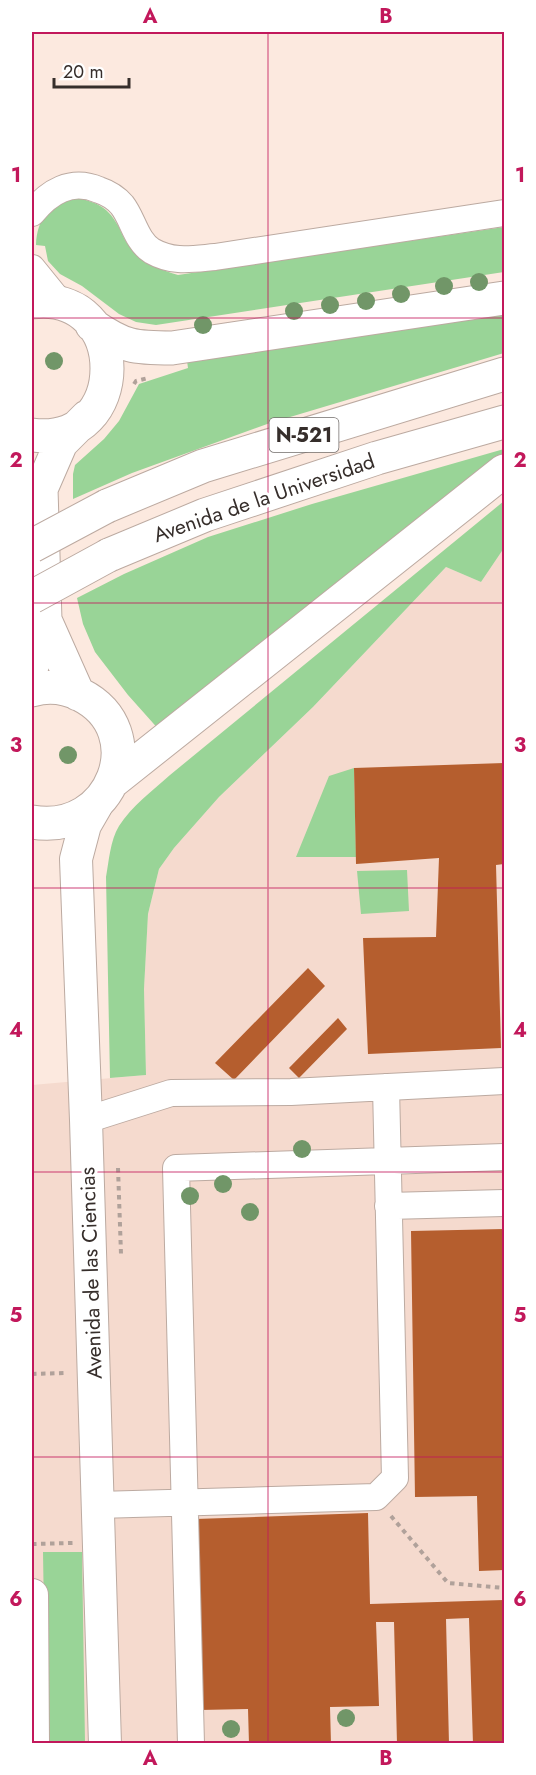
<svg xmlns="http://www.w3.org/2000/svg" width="536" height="1775" font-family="Jost,sans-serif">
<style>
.built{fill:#f5dace}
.green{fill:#99d497}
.building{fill:#b55e2e}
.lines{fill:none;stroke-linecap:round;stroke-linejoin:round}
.minor-casing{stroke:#bcaaa1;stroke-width:28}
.major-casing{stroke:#bcaaa1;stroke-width:34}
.highway-casing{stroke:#bcaaa1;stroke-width:35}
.path{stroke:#b0a19a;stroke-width:4;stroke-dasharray:4.5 4.5;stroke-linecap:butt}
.minor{stroke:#fff;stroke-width:26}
.major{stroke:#fff;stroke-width:32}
.highway{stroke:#fff;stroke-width:33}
.highway-bridge-casing{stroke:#bcaaa1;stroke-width:35;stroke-linecap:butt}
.highway-bridge{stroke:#fff;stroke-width:33}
.tree{fill:#719668}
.grid{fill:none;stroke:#c2185b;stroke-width:1.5;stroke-opacity:0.55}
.labels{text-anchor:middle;stroke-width:6;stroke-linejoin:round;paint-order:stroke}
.shield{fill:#fff;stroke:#726d6b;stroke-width:1.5}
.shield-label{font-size:20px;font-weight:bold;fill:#362e2b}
.street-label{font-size:21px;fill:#362e2b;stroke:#fff}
.neatline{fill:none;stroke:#c2185b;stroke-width:2}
.grid-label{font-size:20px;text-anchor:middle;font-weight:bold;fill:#c2185b}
</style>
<rect width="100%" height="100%" fill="#fce9df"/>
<path class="built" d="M504 548V1743L32 1744V1085L146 1075 144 989 148 914 159 869 174 848 219 797 313 707 446 567 481 582Z"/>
<path class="green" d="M76 198C94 201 108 207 117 224 121 230 123 238 128 244 141 262 158 269 178 275L504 227V272L156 325 136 322 119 314 82 286 60 274 48 261 45 246 36 245C37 218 50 203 76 198Z
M504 312V353L270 423 132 473 73 499V474L75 465 104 439 119 421 139 384 188 368 187 361Z
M504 449V454L161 732 128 695 95 652 83 624 77 598 124 574 208 537 312 504Z
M504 501V548L481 582 446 567 313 707 219 797 174 848 159 869 148 914 144 989 146 1075 110 1078 106 877C109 861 110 841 119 826 132 806 152 791 170 775Z
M354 768 356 857H296L329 776Z
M407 870 409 911 361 914 357 871Z
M43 1552H82L85 1743H46Z"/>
<path class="building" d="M504 763V864L496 865 501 1048 368 1054 363 938 436 937 439 858 356 864 354 768Z
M308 968 325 986 234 1080 215 1063Z
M338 1018 347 1029 299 1078 289 1068Z
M504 1229V1570L479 1571 477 1496 415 1497 411 1231Z
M368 1513 370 1604 504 1600V1744H473L469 1618 446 1619 449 1744H397L394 1622H376L379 1706 330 1707 331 1744H249L248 1709 200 1710 195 1519Z"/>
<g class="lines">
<g class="minor-casing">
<path id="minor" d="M32 213C49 192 71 178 99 190 108 193 116 198 122 205 133 219 136 241 152 251 173 263 192 259 215 257L504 213
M32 268 62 305
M86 1120 171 1093 291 1092 504 1081
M388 1206 504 1203
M98 1505 376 1497 395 1478 386 1087
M191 1744 176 1168 504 1157"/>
</g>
<g class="major-casing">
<path id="major" d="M96 806 85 825 76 859 86 1120 105 1744
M32 1595 33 1744"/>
</g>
<g class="highway-casing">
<path id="highway" d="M32 302C132 289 132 448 32 435
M92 325C124 347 134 348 172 348L504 298
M107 506 203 466 504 374
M109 555 205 515 377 458 504 422
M45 620 78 694
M32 666 45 620 41 489 61 443 87 417
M32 690C49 685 65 687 81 695 152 731 113 836 32 822
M112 782 504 471"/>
</g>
<path class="path" d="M134 384 136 381 148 378
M118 1168 121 1254
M32 1374 66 1373
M391 1516 448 1583 504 1588
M32 1544 73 1543"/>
<use href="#minor" class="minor"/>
<use href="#major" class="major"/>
<use href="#highway" class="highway"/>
<g class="highway-bridge-casing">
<path id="highway-bridge" d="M32 546 107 506
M32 597 109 555"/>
</g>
<use href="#highway-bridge" class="highway-bridge"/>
</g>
<g class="tree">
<circle cx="479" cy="282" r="9"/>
<circle cx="444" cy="286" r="9"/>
<circle cx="401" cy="294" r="9"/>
<circle cx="366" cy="301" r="9"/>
<circle cx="330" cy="305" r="9"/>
<circle cx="294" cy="311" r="9"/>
<circle cx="203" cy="325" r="9"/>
<circle cx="54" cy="361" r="9"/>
<circle cx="68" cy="755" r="9"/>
<circle cx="302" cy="1149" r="9"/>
<circle cx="223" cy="1184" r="9"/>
<circle cx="190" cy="1196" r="9"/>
<circle cx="250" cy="1212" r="9"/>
<circle cx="346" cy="1718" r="9"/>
<circle cx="231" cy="1729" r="9"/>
</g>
<path class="grid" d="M268 32V1744M32 318H504M32 603H504M32 888H504M32 1172H504M32 1457H504"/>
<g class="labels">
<rect class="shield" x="269.5" y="418" width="69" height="34" rx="4.5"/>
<g class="shield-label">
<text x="304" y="442">N-521</text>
</g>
<g class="street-label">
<text transform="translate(264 498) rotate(-19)" y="7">Avenida de la Universidad</text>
<text transform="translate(91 1273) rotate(-92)" y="7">Avenida de las Ciencias</text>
</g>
</g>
<rect width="536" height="1775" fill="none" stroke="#ffffff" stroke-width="66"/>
<path d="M54 78v9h75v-9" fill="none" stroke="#362e2b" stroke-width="3"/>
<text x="63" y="78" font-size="18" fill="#362e2b" stroke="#ffffff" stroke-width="4.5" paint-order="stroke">20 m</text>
<rect x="33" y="33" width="470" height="1709" class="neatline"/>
<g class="grid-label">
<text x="150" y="23">A</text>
<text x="386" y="23">B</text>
<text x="16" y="182">1</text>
<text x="520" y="182">1</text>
<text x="16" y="467">2</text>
<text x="520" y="467">2</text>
<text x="16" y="752">3</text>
<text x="520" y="752">3</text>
<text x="16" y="1037">4</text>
<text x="520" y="1037">4</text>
<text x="16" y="1322">5</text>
<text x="520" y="1322">5</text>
<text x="16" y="1606">6</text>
<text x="520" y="1606">6</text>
<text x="150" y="1765">A</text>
<text x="386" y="1765">B</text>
</g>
</svg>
